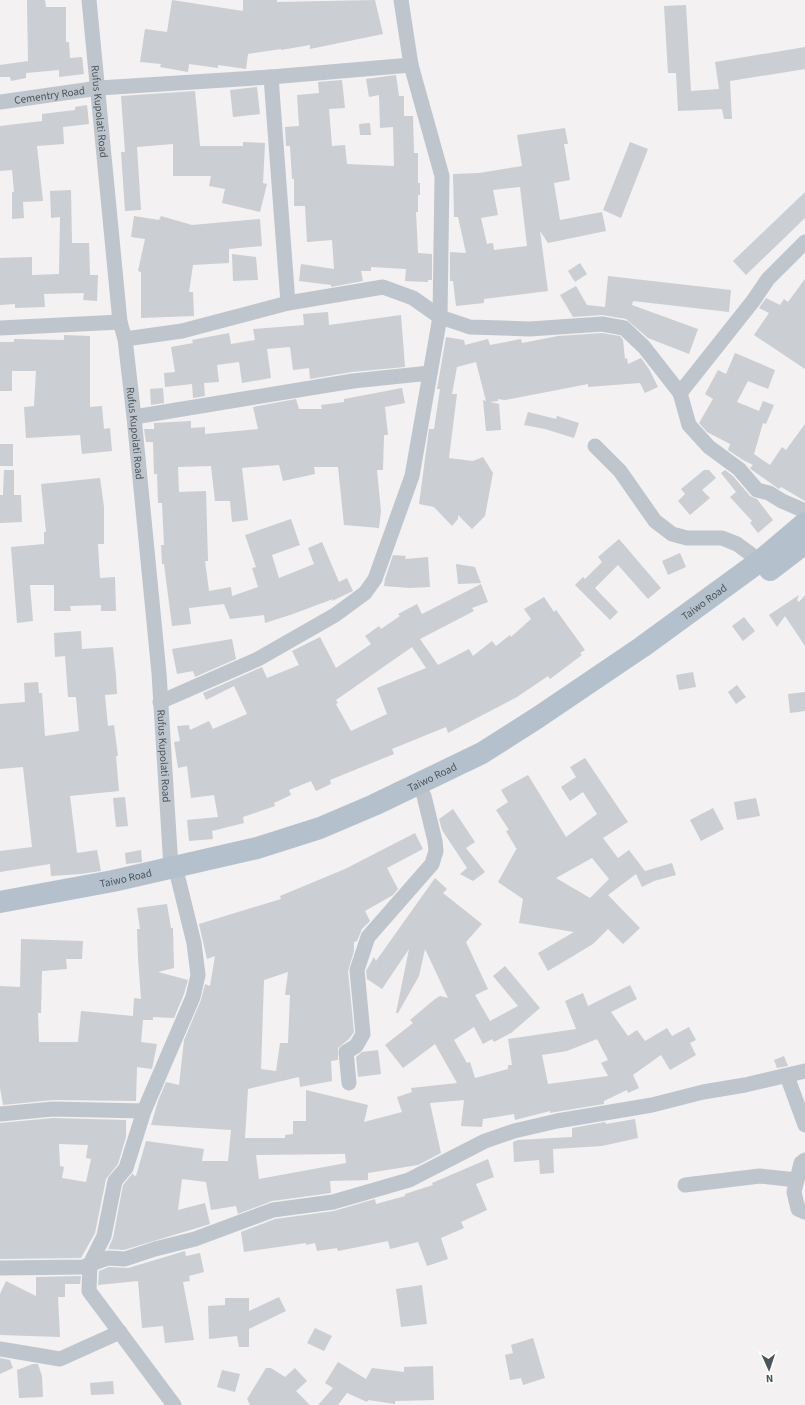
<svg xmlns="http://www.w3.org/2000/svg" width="805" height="1405" font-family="'Source Sans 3',sans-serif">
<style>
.building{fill:#cbced2;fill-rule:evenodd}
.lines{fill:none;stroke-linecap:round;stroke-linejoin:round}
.street{stroke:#bec5cc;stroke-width:15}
.primary{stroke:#b4c1cc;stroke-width:22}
.labels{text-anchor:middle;stroke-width:3;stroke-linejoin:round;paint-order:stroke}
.street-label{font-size:11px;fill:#4b555c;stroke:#fff}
</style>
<rect width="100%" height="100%" fill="#f3f1f1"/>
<path class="building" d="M27 0H45L46 7H66V42H69L70 58 82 57 84 74 59 77V70L26 73V78L11 81 10 77H0V65L28 61Z
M172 0 243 11V0H277V2L375 0 383 34 310 49V45L281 50V49L248 54 246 69 218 65V68L189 64 188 72 160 67 161 64 140 62 145 29 167 32Z
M686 5 691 91 719 89 715 62 805 47V69L730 81 732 119H724L722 109 678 111 676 73H668L664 6Z
M396 75 399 96H404V116H413L414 153H418V183H420V195H418V212H416L418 253 432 254V280H428V282L405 281 406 269 371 267V271H361L363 281 331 287V285L299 281 301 264 334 269 332 240 307 242 305 206H294V179H292L290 146H286L285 127 299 126 297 95 319 93 318 82 342 80 345 108 329 109 332 146 345 145 347 164 394 166 393 127 380 128 379 95 369 97 366 79Z
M257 87 260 114 233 117 230 90Z
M195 91 200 146H243V142L265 143 263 183 267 184 260 212 222 203 225 189 209 186 211 176H173V144L137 147 141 210 125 211 121 152H125L121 96Z
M87 105 89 124 63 127 64 144 37 146 43 201 23 202 24 218 12 219V192H14L12 170 0 171V126L42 121V114L75 110V107Z
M370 123 371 135H360L359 124Z
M565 128 568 144H564L570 180 554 183 560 220 602 212 606 231 548 243 540 231 548 291 484 299V303L456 306 453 281H450V252L466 253 458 217H454L453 174 479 173 522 166 517 135ZM520 187 527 246 494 250 493 243 487 244 481 218 498 215 493 190Z
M630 142 648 149 621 218 603 210Z
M71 190 72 243H89L90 275H98L97 301 83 300 84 293 44 294 45 307 15 308V304L0 305V258L32 257V275L59 274 60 217 51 218 50 191Z
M805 192V218L746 275 733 261Z
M134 216 159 220 161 216 192 225 260 219 262 246 229 249V263L193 265 189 292H193L194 316 141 318V272L138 271 145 239 131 237Z
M232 254 256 257 258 280 233 281Z
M580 263 587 274 575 282 568 271Z
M608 276 731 290 729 312 633 301 632 305 698 329 689 354 648 338 626 319 602 315 573 317 560 295 576 286 587 305 605 307Z
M805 279V369L754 335 769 313 759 308 766 298 780 305 784 299 788 302Z
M328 312 329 325 401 315 405 367 352 372 310 379 309 368 293 370 290 347 267 349 271 378 242 383 239 362 217 365 219 382 204 383 205 396 193 398 192 384 165 387 164 373 175 372 171 347 193 343 192 340 229 333 231 344 255 340 253 329 304 325 303 314Z
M602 333 620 336 623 340 625 359 627 358 628 364 641 358 649 369 658 387 645 393 640 383 588 387V384L505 400 498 399V401L490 402 499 404 501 430 486 431 483 400 486 401 476 362 457 367 452 394H457L449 458 473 461 483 457 493 473 485 516 472 529 458 515V519L452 526 434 507 419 504 429 429H434L440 389H437L446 337 464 340 465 345 488 339 490 345 521 339 522 343 558 336Z
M64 335 90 336V407L102 406 104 429 110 428 112 451 82 454 80 435 26 438 24 407 34 406 36 371H12V391H0V342H14V339L64 340Z
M735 353 775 370 768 389 748 381 737 402 759 411 763 401 774 405 766 424 763 423 754 454 770 465 782 447 786 450 805 424V501L781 487 779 489 752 470 750 468 753 465 743 460 728 450 730 444 707 432 699 423 713 399 705 394 718 370 726 374Z
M163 388 164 403 151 405 150 389Z
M402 388 405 403 385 407 388 435H384L383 470H377L381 511 379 528 344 525 338 467H314L315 474 283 481 279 465 242 468 248 520 232 522 230 501H215L211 466 178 467 179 492 206 491 208 561H205L209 591 231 587 232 596 258 587 252 568 256 567 245 535 291 519 300 545 272 555 279 578 314 564 308 548 322 542 339 582 347 578 353 591 332 601 333 599 293 614 265 623 264 615 230 619 224 604 189 608 191 624 172 626 164 564H162L161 545H164L162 503H158L157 474H154L153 442H146L144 429H154V423L191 421V428L205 427V434L258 429 253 407 296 399 299 409H322L321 405 344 402V399Z
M528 412 556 419 557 416 579 423 574 438 545 429 524 425Z
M0 444H13V466H0Z
M4 470H14V495H21L22 522 0 523V495H3Z
M704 470H709L716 478 702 490 710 498 690 515 678 501 685 494 681 489Z
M725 470 733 476 750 496 757 499 773 520 758 533 750 523 752 521 730 497 736 492 721 473Z
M100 478 104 507V544H98L100 578 115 577 116 611H101V605L70 606 71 611H54V585H30L33 621 17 623 11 547 44 544V532H46L41 484Z
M619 539 661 588 648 599 618 565 595 588 618 612 610 620 575 585 583 577 585 579 602 562 598 557Z
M680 553 686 567 668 575 662 561Z
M393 555 406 556 405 559 428 557 430 587 409 588 384 586 385 579Z
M456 564 475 567 481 583 458 584Z
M481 584 488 602 472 608 474 611 420 639 438 665 469 649 473 656 492 641 496 646 510 635 511 637 531 619 524 609 544 597 554 612 556 610 585 650 580 653 582 655 550 679 548 676 517 697 448 733 446 727 392 749 394 754 330 780 331 784 316 791 311 781 289 790 291 795 274 803 275 806 243 817 244 823 212 831 213 839 189 841 187 820 218 817 214 795 191 798 187 766 178 768 174 742 180 741 177 726 189 725 190 730 209 721 213 729 247 714 234 686 206 700 203 693 262 667 267 678 299 665 292 651 320 637 336 668 371 644 365 636 379 626 381 629 400 616 398 614 417 604 422 614ZM412 647 426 668 377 688 387 714 351 731 336 704 338 703 336 700Z
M799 595 797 600 799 602 805 595V646L785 616 777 627 769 615Z
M744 617 755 631 743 641 732 626Z
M81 631 82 649 113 647 116 676 117 694 105 695 108 726 114 725 118 756H116L119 791 70 796 77 853 97 850 101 871 81 874 51 876 50 864 0 872V851L32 847 23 767 0 769V704L25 702 24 683 38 682 39 693H42L45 736 79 731 76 697H68L65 656 55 657 54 633Z
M232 639 236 659 195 677 193 671 177 674 172 649Z
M693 672 696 687 679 690 676 675Z
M737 685 746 697 736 704 728 692Z
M805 692V711L790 713 788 694Z
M585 758 628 822 603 838 618 858 629 850 645 871 672 863 676 875 654 881 642 887 636 874 608 895 640 928 623 944 608 929 593 944 548 971 538 953 574 932 519 923 523 899 498 882 517 848H516L506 831 509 830 496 810 508 802 501 790 528 775 566 837 597 814 583 792 570 801 561 787 576 777 570 767ZM592 858 609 879 590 898 556 878Z
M125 797 128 826 116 827 113 798Z
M756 798 760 816 737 820 734 802Z
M713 808 724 829 701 841 690 820Z
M453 809 475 842 466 848 485 872 473 881 460 874 467 868 442 830 439 819Z
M415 833 423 849 387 868 398 889 393 895 365 911 370 921 362 929 357 941 354 942V951L348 971 354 1032 349 1039 338 1048V1060L331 1061 332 1081 300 1087 299 1077 248 1089 245 1138H285V1135L293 1134V1121H306V1090L368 1105 364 1122 402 1112 397 1097 412 1092 411 1088 457 1083 435 1044 403 1068 385 1045 413 1023 410 1020 435 999 440 996 448 998 425 949 419 976 398 1013H396L409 949 382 989 367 979 366 971 374 957 376 961 435 878 447 889 443 893 482 924 466 942 488 989 475 995 490 1021 518 1006 493 976 505 966 540 1008 511 1033 494 1042 492 1039 483 1044 474 1027 454 1040 467 1063 470 1062 475 1078 508 1069V1065H512L508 1039 576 1029 565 1001 583 993 588 1006 630 985 637 999 611 1012 628 1036 637 1030 645 1041 667 1028 672 1036 689 1027 696 1040 690 1043 696 1055 670 1070 661 1055 633 1075 639 1088 628 1093 627 1090 604 1101V1104L555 1112 550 1113V1111L515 1120 514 1114 483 1119 482 1127 461 1126 464 1100 430 1103 441 1153 418 1165 368 1173V1180L330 1181 331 1193 272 1201 238 1214 236 1206 211 1210 206 1182 182 1179 178 1210 205 1203 210 1224 124 1250 108 1249 113 1238 123 1185 133 1173V1175L136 1176 146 1141 204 1149 202 1161H228L231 1130 151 1125 158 1101 166 1082 179 1085 184 1040 201 1000 205 984 210 986 215 956 207 959 199 924 281 899 280 896 345 869ZM288 972 285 995H290L288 1043H280L276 1071 261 1069 264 980ZM597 1039 608 1060 601 1063 608 1076 548 1084 542 1055 567 1051ZM345 1154 346 1163 259 1179 256 1155Z
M141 850 142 862 126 864 125 853Z
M167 904 171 928H173L174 968 158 972 188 980 184 994 174 1018 153 1017V1020H143L141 1042 157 1044 152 1069 137 1067 136 1101 53 1100 3 1105 0 1088V986L20 987 21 939 83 941 82 959H66L67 969 42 971 41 1013H38L39 1042H78L81 1011 133 1016 134 998 141 999 138 958 137 929H140L137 908Z
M378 1050 381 1074 358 1077 356 1057 362 1052Z
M784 1056 788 1066 777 1068 774 1060Z
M53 1118 126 1120V1137L118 1164 106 1179 95 1233 81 1258 0 1259V1123ZM59 1144 88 1145 86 1158 91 1159 86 1182 62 1178 64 1167 60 1166Z
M635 1119 638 1138 602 1146 553 1149 554 1173 540 1174 539 1160 514 1162 513 1142 518 1140 572 1137V1128L605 1122 606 1124Z
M488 1159 494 1177 476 1184 487 1210 461 1222 464 1228 441 1238 448 1259 427 1266 418 1242 390 1249 388 1241 338 1251 337 1248 317 1251 315 1243 306 1245V1243L244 1252 241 1232 275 1219 334 1211 375 1199 376 1204 405 1196V1194L433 1185 432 1183Z
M185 1251 186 1256 200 1253 204 1272 189 1276 190 1281 183 1282 194 1340 165 1343 163 1326 142 1328 138 1281 98 1285 99 1271 109 1267 128 1268Z
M81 1276 80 1284H65V1297H58L60 1337 0 1335V1294L6 1281 36 1296V1277Z
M422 1285 427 1324 401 1327 396 1289Z
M279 1297 286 1311 249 1329V1347H239L237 1336 209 1339 208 1306 225 1305V1298H249V1311Z
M315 1328 332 1336 324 1351 307 1343Z
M533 1338 545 1378 523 1385 521 1378 510 1380 505 1355 513 1353 511 1345Z
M0 1358 10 1360 13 1368 0 1374Z
M338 1362 366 1379 372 1368 404 1372V1367L433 1366 434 1400 395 1401V1404L368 1400 367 1402 347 1393 338 1405H318L333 1388 325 1383Z
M33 1364H38L42 1376 43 1397 19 1398 17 1370Z
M266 1368H271L285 1377 295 1368 307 1381 296 1391 310 1405H250L247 1399Z
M222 1370 240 1374 235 1392 217 1387Z
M113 1381 114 1394 91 1395 90 1383Z"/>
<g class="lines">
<g class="street">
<path id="s1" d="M89 0 120 322 125 339 134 417 159 673 171 868"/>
<path d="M271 77 288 303"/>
<path id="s2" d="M0 102 99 88 271 77 411 65"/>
<path d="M0 328 120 322"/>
<path d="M125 339 182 331 288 303 383 287 413 298 440 317 470 327 530 329 602 324 624 328 644 347 680 393 689 425 709 447 739 469 757 490 769 493 782 501 805 511"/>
<path d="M680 393 753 301 768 279 805 242"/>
<path d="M134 417 353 381 430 373"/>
<path d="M595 446 620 471 655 521 672 534 687 538H722L737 544 760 561"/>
<path d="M160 702 258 659 335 615 365 593 375 579 412 476 440 317 442 176 411 65 401 0"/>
<path d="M787 1076 805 1125"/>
<path d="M349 1083 346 1052 356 1046 363 1034 357 970 368 937 432 864 436 851 435 841 424 796"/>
<path d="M0 1114 53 1109 144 1111"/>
<path d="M805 1160 801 1163 794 1192 798 1209 805 1212"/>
<path d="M685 1185 760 1176 797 1180"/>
<path d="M0 1268 83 1267 108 1258 125 1259 155 1249 195 1239 273 1210 333 1202 409 1180 485 1141 514 1131 557 1121 652 1105 703 1092 745 1085 805 1071"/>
<path d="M0 1349 60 1359 120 1332"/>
<path d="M174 1405 89 1291 90 1264 104 1236 115 1181 126 1168 144 1111 193 997 198 975 194 943 178 878"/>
</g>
<g class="primary">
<path d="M770 570 805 543"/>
<path id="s3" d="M0 902 113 881 257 848 320 828 374 805 482 753 537 718 642 647 760 561 805 523"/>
</g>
</g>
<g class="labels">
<g class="street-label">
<text dy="4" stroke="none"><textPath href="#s2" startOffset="50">Cementry Road</textPath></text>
<text dy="4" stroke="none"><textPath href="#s1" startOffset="112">Rufus Kupolati Road</textPath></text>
<text dy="4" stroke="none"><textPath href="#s1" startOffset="436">Rufus Kupolati Road</textPath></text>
<text dy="4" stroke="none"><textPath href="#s3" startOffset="776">Taiwo Road</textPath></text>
<text dy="4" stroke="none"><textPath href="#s1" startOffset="760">Rufus Kupolati Road</textPath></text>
<text dy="4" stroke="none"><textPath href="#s3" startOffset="452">Taiwo Road</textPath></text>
<text dy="4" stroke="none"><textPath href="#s3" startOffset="128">Taiwo Road</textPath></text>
</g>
</g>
<g transform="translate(769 1369) rotate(177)" stroke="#ffffff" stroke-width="3" paint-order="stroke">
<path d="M0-3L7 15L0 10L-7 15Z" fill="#4b555c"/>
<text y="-6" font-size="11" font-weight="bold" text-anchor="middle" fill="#4b555c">N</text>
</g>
</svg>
